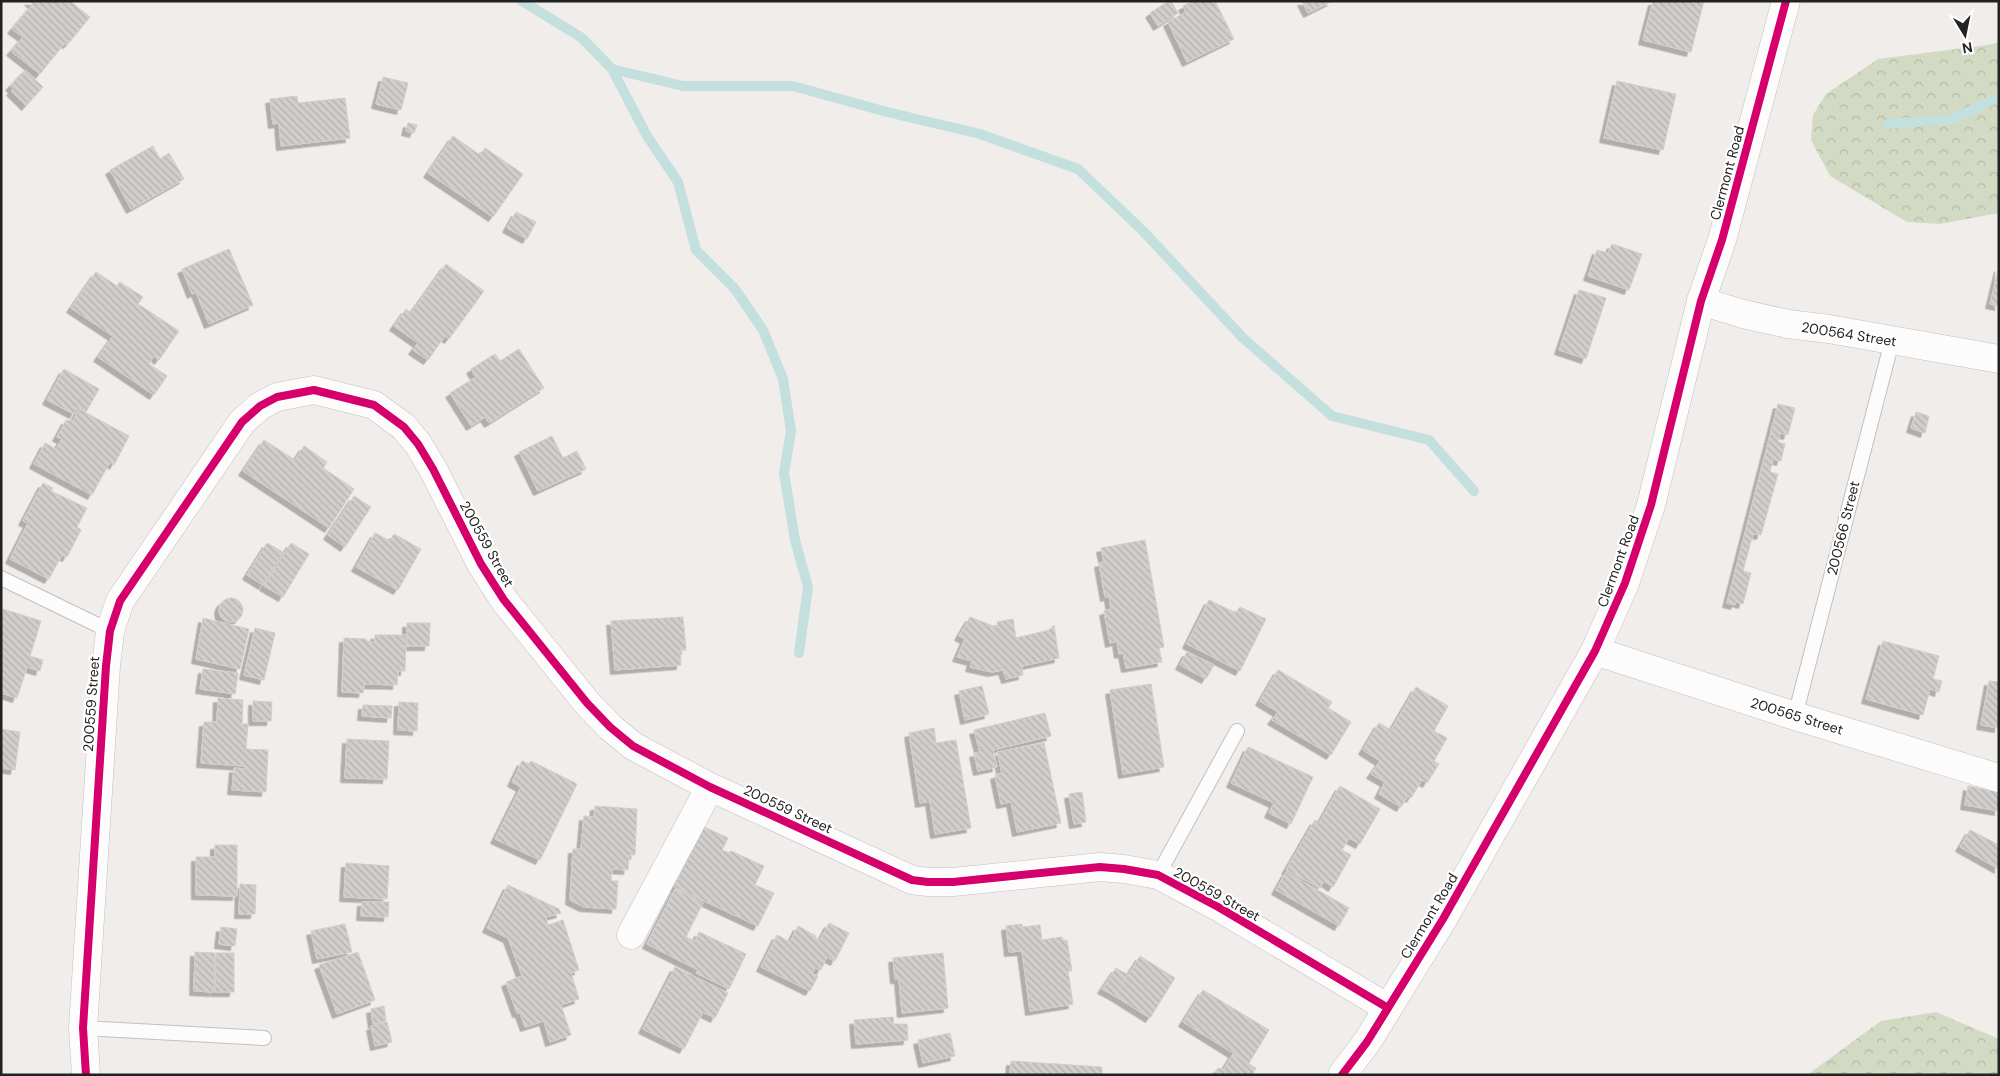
<svg xmlns="http://www.w3.org/2000/svg" width="2000" height="1076" font-family="'DM Sans',sans-serif">
<style>
.forest{fill:url(#forest-crowns)}
.lines{fill:none;stroke-linecap:round;stroke-linejoin:round}
.stream{stroke:#c3dfde;stroke-width:10}
.building{fill:url(#building-back-hatch);stroke:#d3cecd;filter:url(#shadow)}
.service-casing{stroke:#c2c0c0;stroke-width:16}
.minor-casing{stroke:#c2c0c0;stroke-width:29}
.tertiary-casing{stroke:#c2c0c0;stroke-width:29}
.service{stroke:#fdfcfc;stroke-width:14}
.minor{stroke:#fdfcfc;stroke-width:28}
.tertiary{stroke:#fdfcfc;stroke-width:28}
.cycleway-casing{stroke:#fff;stroke-width:11}
.cycleway{stroke:#d6006c;stroke-width:8}
.labels{text-anchor:middle;stroke-width:4.5;stroke-linejoin:round;paint-order:stroke}
.street-label{font-size:14px;fill:#222;stroke:#fff}
</style>
<defs>
<pattern id="forest-crowns" width="20" height="18" patternUnits="userSpaceOnUse" patternTransform="scale(1.25)"><rect width="20" height="18" fill="#d2dac4"/><path d="M2 6a3 3 0 1 1 6 0M12 15a3 3 0 1 1 6 0" fill="none" stroke="#b4bba8"/></pattern>
<pattern id="building-back-hatch" width="6" height="6" patternUnits="userSpaceOnUse" patternTransform="scale(1.25)"><rect width="6" height="6" fill="#d1cecc"/><path d="M-1 5l2 2M0 0l6 6M5-1l2 2" fill="none" stroke="#b3b1af"/></pattern>
<filter id="shadow"><feDropShadow dx="-4.5" dy="4.5" stdDeviation="0" flood-color="#0004"/></filter>
</defs>
<rect width="100%" height="100%" fill="#f0edeb"/>
<path class="forest" d="M1999 42V213L1940 224 1907 222 1830 176 1811 140 1813 115 1826 94 1878 59 1988 45Z
M1936 1012 1999 1039V1075H1807L1881 1021Z"/>
<g class="lines">
<path class="stream" d="M522 1 582 38 612 69 683 86H793L887 112 980 134 1078 169 1143 231 1243 338 1332 416 1429 440 1474 491
M612 69 647 136 678 182 696 250 735 289 763 330 783 379 791 431 784 473 795 540 808 587 799 653
M1888 124 1953 119 1999 97"/>
</g>
<path class="building" d="M29 1H70L90 17 68 44 65 43 40 74 11 51 23 37 12 29 33 4Z
M1169 1H1171L1178 13 1158 26 1150 13Z
M1193 1H1215L1234 39 1187 62 1168 22 1186 12 1183 6Z
M1302 1H1332L1308 13Z
M1653 1H1704L1691 52 1643 40Z
M25 70 43 87 26 106 11 91 13 89 10 86Z
M383 77 408 83 401 110 376 104Z
M1617 81 1676 94 1663 150 1604 138Z
M297 96 298 103 345 98 350 138 281 146 279 123 273 124 270 99Z
M408 123 417 125 414 133 406 131Z
M453 136 480 155 485 148 523 174 493 217 428 173Z
M153 146 160 159 169 153 184 179 131 209 110 170Z
M516 212 536 222 527 239 507 228Z
M1612 244 1642 254 1629 290 1588 276 1597 250 1608 253Z
M229 249 253 305 209 324 196 292 192 294 182 269Z
M446 264 484 291 449 339 445 336 428 360 413 350 418 343 394 326 406 309 411 313Z
M1999 267V306L1990 304Z
M96 272 117 286 120 282 143 297 138 304 179 331 159 360 154 356 149 364 167 376 154 395 98 357 113 336 71 308Z
M1579 290 1606 298 1586 359 1559 350Z
M519 349 544 388 489 423 485 417 471 426 450 393 476 377 471 369 495 354 500 361Z
M64 369 99 389 86 412 78 407 74 414 47 400Z
M1778 404 1795 408 1788 435 1780 433 1778 442 1785 444 1781 461 1773 459 1770 472 1778 474 1761 535 1753 534 1743 571 1751 573 1743 604 1736 602 1735 605 1727 603Z
M79 409 129 436 114 465 110 462 92 495 34 464 45 443 56 449 62 439 57 437 66 420 73 421Z
M1916 412 1929 416 1925 433 1911 428Z
M552 436 563 458 577 451 586 469 538 491 519 452Z
M264 440 295 460 304 446 327 462 323 468 354 489 329 528 243 471Z
M43 483 53 488 51 491 87 508 77 527 81 530 67 557 62 555 49 579 10 559 28 523 23 521Z
M354 496 371 507 345 547 328 535Z
M375 533 390 541 394 534 421 549 398 590 356 567Z
M1145 540 1164 647 1159 648 1162 662 1126 668 1123 653 1119 654 1117 641 1110 643 1104 611 1111 609 1109 596 1105 597 1099 563 1104 562 1101 548Z
M267 543 283 552 263 585 247 575Z
M291 543 309 554 283 597 264 586Z
M219 610a12 12 0 1 1 24 0a12 12 0 1 1-24 0Z
M1209 600 1236 613 1240 607 1266 619 1240 671 1187 644Z
M3 609 41 621 30 656 43 660 40 671 27 667 17 698 1 693V616Z
M683 617 686 650H680L681 665 615 670 611 621Z
M970 617 998 628 997 622 1013 619 1016 638 1049 630 1054 625 1059 658 1022 666 1023 675 1006 679 1003 670 992 672 970 667 972 661 957 657 965 639 959 636Z
M203 618 249 629 240 669 196 659Z
M407 623H430L429 646H407Z
M255 628 275 633 264 680 244 675Z
M375 635H406L405 671H398L397 685 364 684 363 693 342 692 344 638 366 639 367 641 375 642Z
M1883 641 1939 656 1933 679 1942 681 1939 692 1930 689 1923 715 1866 699Z
M1187 652 1214 665 1206 679 1180 665Z
M203 669 238 673 235 694 200 689Z
M1278 670 1332 702 1328 708 1351 722 1331 755 1272 720 1278 712 1260 701Z
M1989 681 1999 682V728L1981 725Z
M1151 684 1164 767 1123 774 1110 690Z
M982 686 989 714 965 720 959 691Z
M1416 687 1448 706 1434 731 1447 738 1434 761 1439 764 1427 783 1422 780 1411 798 1408 796 1401 807 1379 794 1385 782 1371 774 1380 761 1363 750 1379 723 1391 730Z
M218 698 243 700 242 724H248L246 749 268 750 266 792 232 790 234 768 245 769V766L201 763 204 722H217Z
M253 701 272 702 271 721H253Z
M399 702 418 703 417 731 398 730Z
M363 705 392 706 391 718 362 716Z
M1045 713 1051 736 993 750 997 767 978 771 974 753 980 752 974 730Z
M934 728 936 743 956 740 971 828 935 834 930 801 920 803 909 733Z
M1 729 20 732 15 770 1 768Z
M347 739 389 741 387 779 345 778Z
M1044 743 1061 823 1017 832 1011 802 1001 804 995 775 1002 773 997 752Z
M1248 747 1313 777 1291 824 1269 813 1274 803 1231 783Z
M522 761 529 764 531 761 577 784 540 860 495 839 521 787 512 782Z
M1340 786 1380 809 1360 844 1349 838 1342 850 1351 855 1333 887 1324 881 1320 888 1286 870 1315 820 1319 823Z
M1968 786 1999 792V811L1965 805Z
M1082 792 1086 822 1074 824 1069 794Z
M595 806 637 809 635 855H629L628 870 612 869 611 881H618L616 909 584 907 570 900 573 849H581L584 816 594 817Z
M702 826 728 838 722 850 729 853 731 851 764 866 755 885 774 893 758 926 674 887Z
M1970 830 1999 845V869L1960 847Z
M215 845H237V896L196 895V857H215Z
M346 863 389 866 387 899 344 897Z
M1286 872 1349 908 1339 926 1276 890Z
M240 884 256 885 255 914H239Z
M508 885 559 909 561 913 546 917 548 925 563 920 579 970 571 973 579 999 561 1005 571 1035 550 1042 544 1021 525 1027 520 1013H517L506 982 522 976 508 938 487 928Z
M675 889 703 903 686 937 695 941 699 932 746 954 729 989 696 973 698 970 647 944Z
M362 902H389L388 917 361 916Z
M829 923 849 933 835 961 827 957 821 970 815 968 812 974 818 976 810 991 761 967 777 935 790 942 798 926 816 936 815 938 820 940Z
M345 924 352 952 317 959 311 931Z
M1022 924 1023 927 1040 925 1042 940 1062 937 1063 940H1067L1072 971H1068L1073 1004 1030 1011 1022 951 1009 952 1006 926Z
M221 927 237 929 235 946 219 944Z
M195 952 215 953 214 992 194 991Z
M358 952 375 1000 337 1014 319 965Z
M216 953H234V992H215Z
M943 953 948 1008 902 1013 899 979H895L893 958Z
M1140 956 1175 978 1150 1018 1115 996Z
M675 967 728 993 715 1018 703 1012 684 1049 643 1029Z
M1116 968 1128 975 1115 996 1102 989Z
M1203 990 1269 1030 1249 1063 1183 1022Z
M384 1006 386 1021 373 1024 371 1009Z
M893 1017 894 1024H907L908 1040 856 1044 854 1020Z
M387 1022 392 1042 375 1046 371 1026Z
M950 1033 955 1056 923 1063 918 1040Z
M1233 1054 1256 1068 1252 1075H1213L1218 1068 1223 1070Z
M1011 1061 1102 1067V1075H1010Z"/>
<g class="lines">
<g class="service-casing">
<path id="service" d="M1 578 110 631
M1795 716 1892 341
M1158 875 1237 731
M83 1028 264 1038"/>
</g>
<g class="minor-casing">
<path id="minor" d="M1701 301 1743 314 1788 324 1829 329 1999 359
M1595 651 1795 716 1999 778
M631 935 710 787
M86 1075 83 1028 106 666 110 631 120 601 242 422 260 406 277 397 314 390 374 405 404 427 418 444 433 469 481 564 504 600 587 703 610 727 633 746 710 787 912 880 928 882H953L1100 867 1124 869 1158 875 1220 908 1388 1008"/>
</g>
<g class="tertiary-casing">
<path id="tertiary" d="M1342 1075 1367 1042 1443 919 1595 651 1625 583 1651 505 1701 301 1722 240 1786 1"/>
</g>
<use href="#service" class="service"/>
<use href="#minor" class="minor"/>
<use href="#tertiary" class="tertiary"/>
<g class="cycleway-casing">
<path id="cycleway" d="M86 1075 83 1028 106 666 110 631 120 601 242 422 260 406 277 397 314 390 374 405 404 427 418 444 433 469 481 564 504 600 587 703 610 727 633 746 710 787 912 880 928 882H953L1100 867 1124 869 1158 875 1220 908 1388 1008
M1342 1075 1367 1042 1443 919 1595 651 1625 583 1651 505 1701 301 1722 240 1786 1"/>
</g>
<use href="#cycleway" class="cycleway"/>
</g>
<g class="labels">
<g class="street-label">
<text transform="translate(1727 173) rotate(-75)" y="5">Clermont Road</text>
<text transform="translate(1849 334) rotate(9)" y="5">200564 Street</text>
<text transform="translate(1843 528) rotate(-76)" y="5">200566 Street</text>
<text transform="translate(487 544) rotate(61)" y="5">200559 Street</text>
<text transform="translate(1618 561) rotate(-70)" y="5">Clermont Road</text>
<text transform="translate(91 704) rotate(-86)" y="5">200559 Street</text>
<text transform="translate(1797 716) rotate(17)" y="5">200565 Street</text>
<text transform="translate(788 809) rotate(25)" y="5">200559 Street</text>
<text transform="translate(1217 894) rotate(29)" y="5">200559 Street</text>
<text transform="translate(1429 916) rotate(-59)" y="5">Clermont Road</text>
</g>
</g>
<rect width="2000" height="1076" fill="none" stroke="#222222" stroke-width="5"/>
<g transform="translate(1965 35) rotate(170)" stroke="#ffffff" stroke-width="4" paint-order="stroke">
<path d="M0-4L9 19L0 12L-9 19Z" fill="#222222"/>
<text y="-8" font-size="14" font-weight="bold" text-anchor="middle" fill="#222222">N</text>
</g>
</svg>
